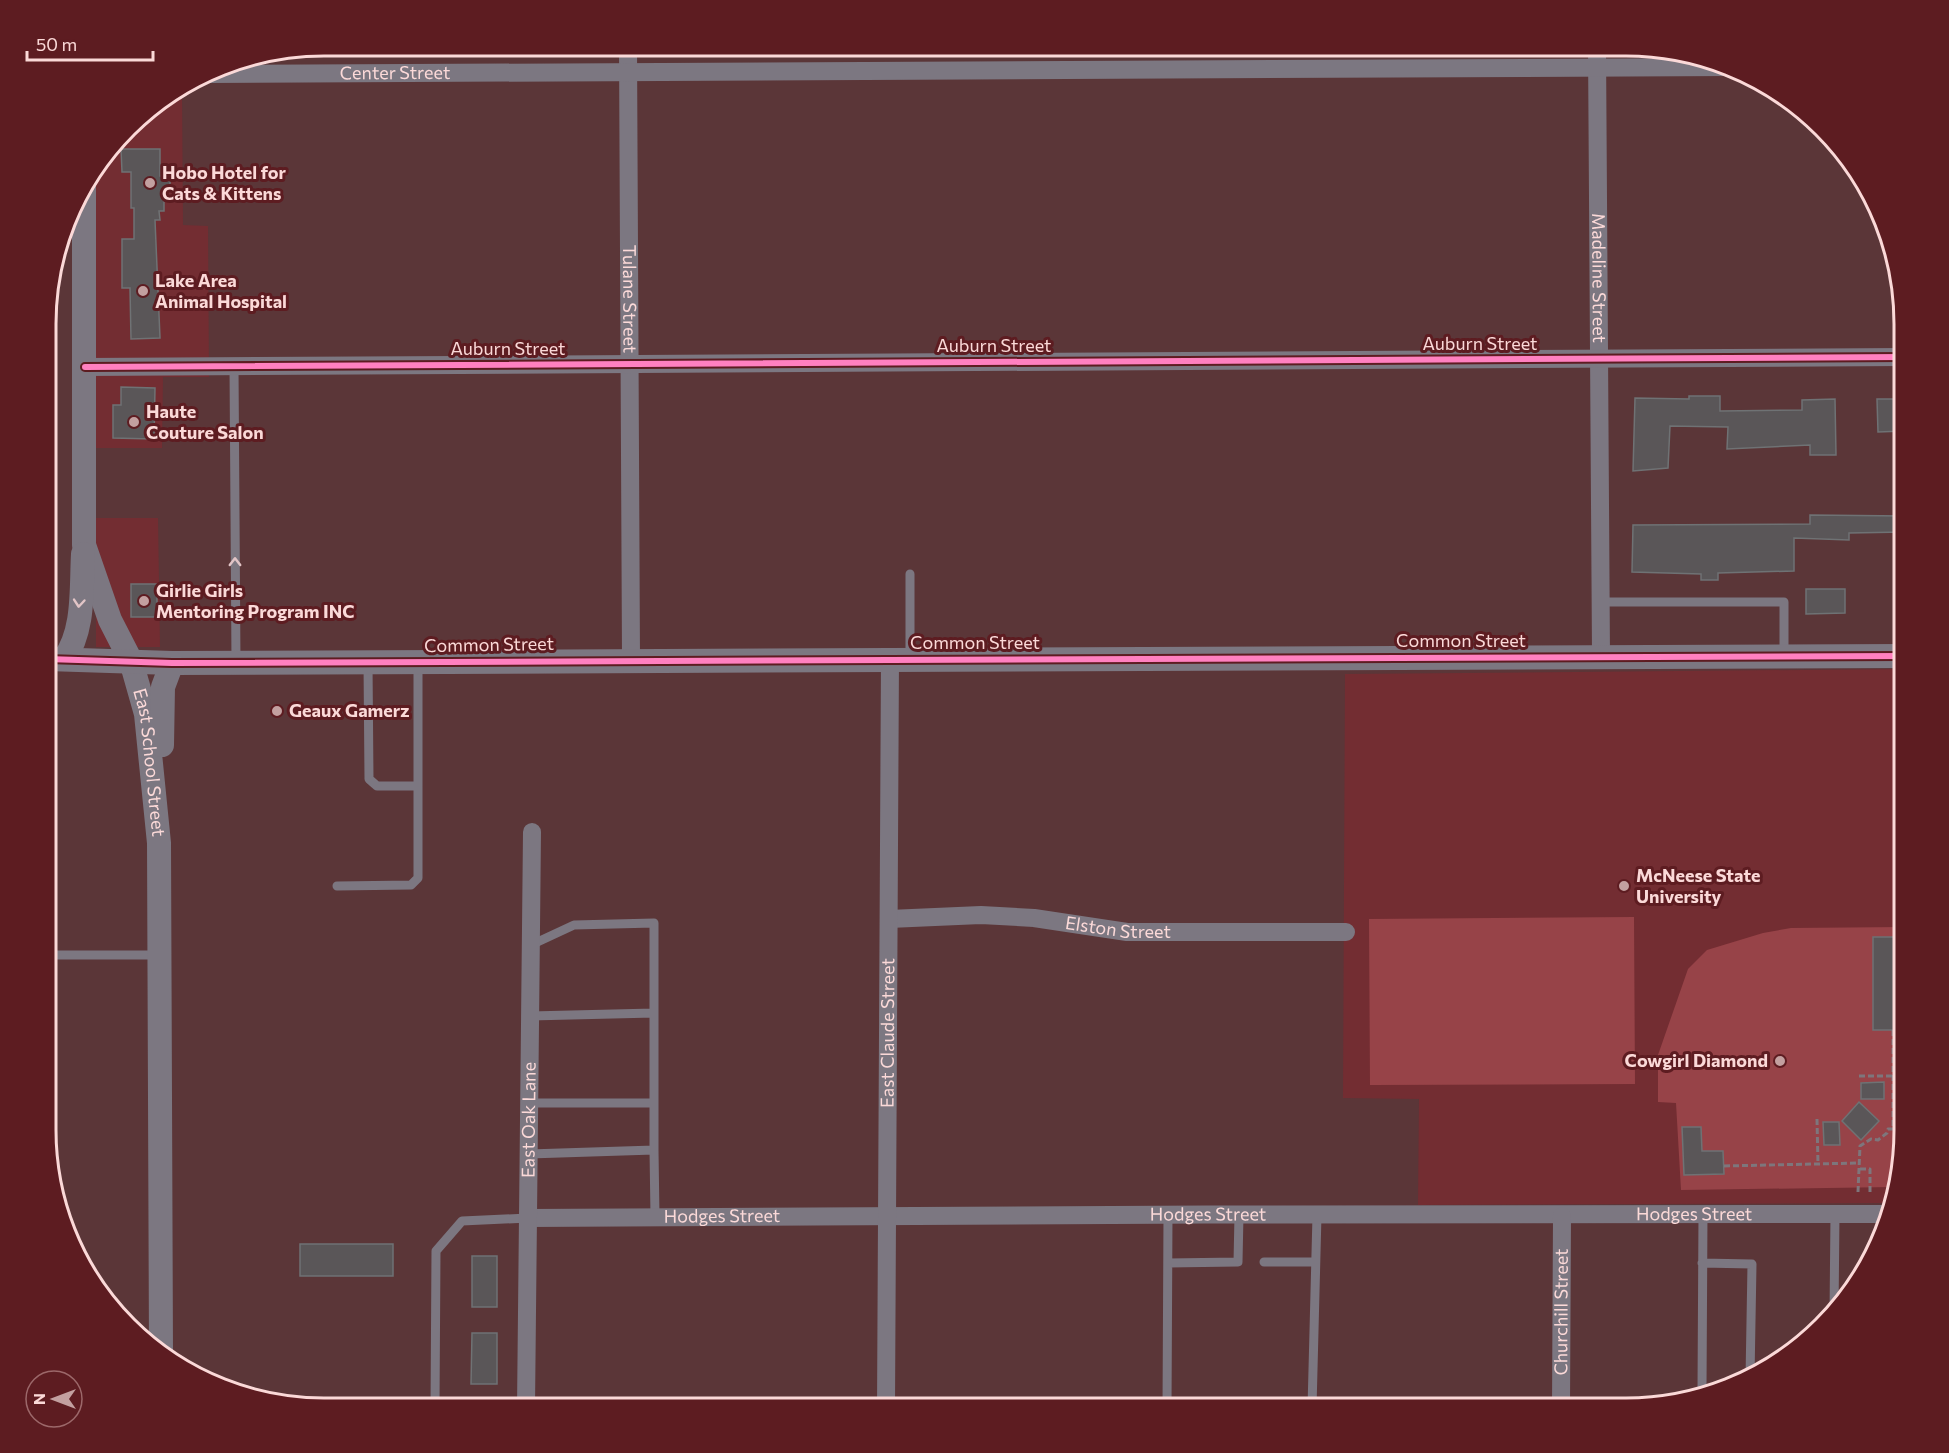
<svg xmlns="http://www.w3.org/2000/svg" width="1949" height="1453" font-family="Commissioner,sans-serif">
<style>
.built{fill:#732d32}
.green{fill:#974348}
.building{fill:#5a5658;stroke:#6f7274;stroke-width:1.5}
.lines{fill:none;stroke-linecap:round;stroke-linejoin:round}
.path{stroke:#7e767c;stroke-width:3;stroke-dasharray:6 3;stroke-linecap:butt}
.service{stroke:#7c7781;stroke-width:9}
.minor{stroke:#7c7781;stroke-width:18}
.tertiary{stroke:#7c7781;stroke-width:24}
.cycleway-casing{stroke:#5d1c21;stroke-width:10}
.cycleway{stroke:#ff80c0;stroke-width:6}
.oneway{stroke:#e2c5c7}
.poi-dot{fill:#c3a0a0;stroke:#5d1c21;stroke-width:2}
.labels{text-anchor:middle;stroke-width:6;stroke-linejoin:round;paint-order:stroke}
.street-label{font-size:18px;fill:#fbd9d8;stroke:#5d1c21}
.poi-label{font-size:18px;font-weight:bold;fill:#fbd9d8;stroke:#5d1c21;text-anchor:start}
.rim{fill:none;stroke:#fbd9d8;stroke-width:3}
</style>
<rect width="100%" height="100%" fill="#5b3638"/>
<path class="built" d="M182 90 183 225 208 226 209 377H163L162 448H95V169L140 114Z
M96 518H158L160 647H96Z
M1904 669 1903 1148 1890 1203 1418 1205 1419 1099 1343 1098 1345 674Z"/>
<path class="green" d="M1904 727V893H1901Z
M1634 917 1635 1084 1370 1085 1369 919Z
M1904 927 1903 1148 1894 1187 1681 1190 1676 1103 1658 1102V1055L1688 969 1707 950 1763 933 1791 928Z"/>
<path class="building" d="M121 149H160V176H170V190H164V211H159L160 220H155L160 338 131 339 130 288H122V239H134V208H131V172H122Z
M121 387 155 388 154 439 113 438V405H121Z
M1689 396H1720V411L1802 410V400L1835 399 1836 455H1810V445L1727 449 1728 427 1670 426 1668 468 1633 471 1635 398 1689 399Z
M1877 399H1904V431L1878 432Z
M1810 515 1904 516V532L1849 533V540L1794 538V571L1718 573V580H1701V574L1632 572 1633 525 1810 524Z
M131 584H157V617H131Z
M1806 589H1845V613L1806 614Z
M1873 937H1904V979H1897V1030H1873Z
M1884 1082V1099H1861V1083Z
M1859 1102 1879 1121 1861 1140 1842 1121Z
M1823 1122H1839L1840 1145H1824Z
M1682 1127H1701L1702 1151H1723L1724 1174 1684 1175Z
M300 1244H393V1276H300Z
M472 1256H497V1307H472Z
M472 1333H497V1384H471Z"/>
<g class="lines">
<path class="path" d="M1893 1030V1129
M1893 1030H1900V1013H1903
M1859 1076H1903
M1817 1119 1818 1164
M1724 1166 1860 1163
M1860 1169H1870V1192
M1858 1192 1860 1146 1871 1139 1878 1140 1887 1133 1888 1129H1903"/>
<path class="service" d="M234 366 236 662
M910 574V658
M1601 602H1784V655
M368 663 369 779 377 786H418
M337 886 411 885 418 878V663
M46 955H159
M530 1016 654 1013
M529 1103H654
M654 1150 655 1217
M529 1154 654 1150V923L574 925 531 945
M1264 1262H1315
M1168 1263 1238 1262 1239 1215
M1702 1263 1752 1264 1750 1378
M1834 1314 1835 1214
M1702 1390 1703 1214
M435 1407 436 1251 462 1221 528 1218
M1167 1408 1168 1215
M1312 1408 1317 1215"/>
<g class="minor">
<path id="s1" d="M628 45 631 659"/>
<path id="s2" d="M1597 46 1601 655"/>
<path id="s3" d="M209 74 1732 67"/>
<path d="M85 367 1904 357"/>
<path id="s4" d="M889 919 981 915 1034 918 1127 932H1346"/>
<path id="s5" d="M528 1218C981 1213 1435 1215 1888 1214"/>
<path id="s6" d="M526 1408 532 832"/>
<path id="s7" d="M886 1408 890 658"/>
<path id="s8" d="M1561 1408 1562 1216"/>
</g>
<g class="tertiary">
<path id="s9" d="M84 183V545L110 620 131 661 146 714 159 843 161 1352"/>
<path d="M47 659 172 663 1904 656"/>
<path d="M64 659C85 630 81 588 83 554"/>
<path d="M162 745 163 687 172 663"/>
</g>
<g class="cycleway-casing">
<path id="cycleway" d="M85 367 1904 357
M47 659 172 663 1904 656"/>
</g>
<use href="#cycleway" class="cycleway"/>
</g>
<defs><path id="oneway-chevron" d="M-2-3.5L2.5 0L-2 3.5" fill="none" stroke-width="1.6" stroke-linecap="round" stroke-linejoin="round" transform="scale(1.5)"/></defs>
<g class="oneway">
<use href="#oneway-chevron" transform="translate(235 562) rotate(-90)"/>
<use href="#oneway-chevron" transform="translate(79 603) rotate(95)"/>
</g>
<g class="poi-dot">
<circle cx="150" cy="183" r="6"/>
<circle cx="143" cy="291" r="6"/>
<circle cx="134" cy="422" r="6"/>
<circle cx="144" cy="601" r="6"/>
<circle cx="277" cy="711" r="6"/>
<circle cx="1624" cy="886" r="6"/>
<circle cx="1780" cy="1061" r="6"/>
</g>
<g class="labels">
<g class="street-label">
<text dy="6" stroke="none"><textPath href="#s3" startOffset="186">Center Street</textPath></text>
<text dy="6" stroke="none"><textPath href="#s2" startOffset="232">Madeline Street</textPath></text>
<text dy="6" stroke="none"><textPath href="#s1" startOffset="254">Tulane Street</textPath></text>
<text x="1480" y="350">Auburn Street</text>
<text x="994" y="352">Auburn Street</text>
<text x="508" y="355">Auburn Street</text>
<text x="1461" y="647">Common Street</text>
<text x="975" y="649">Common Street</text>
<text transform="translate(489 645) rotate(-1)" y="6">Common Street</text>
<text dy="6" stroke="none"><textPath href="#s9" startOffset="591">East School Street</textPath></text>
<text dy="6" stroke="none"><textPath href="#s4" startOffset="230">Elston Street</textPath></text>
<text dy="6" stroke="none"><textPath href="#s7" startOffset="375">East Claude Street</textPath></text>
<text dy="6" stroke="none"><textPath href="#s6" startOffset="288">East Oak Lane</textPath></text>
<text dy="6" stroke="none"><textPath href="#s5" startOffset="680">Hodges Street</textPath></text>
<text dy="6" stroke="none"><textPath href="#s5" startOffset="1166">Hodges Street</textPath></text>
<text dy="6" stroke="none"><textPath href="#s5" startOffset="194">Hodges Street</textPath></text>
<text dy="6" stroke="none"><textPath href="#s8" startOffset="96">Churchill Street</textPath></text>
</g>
<g class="poi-label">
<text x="162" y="179">Hobo Hotel for<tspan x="162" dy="21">Cats &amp; Kittens</tspan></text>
<text x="155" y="287">Lake Area<tspan x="155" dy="21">Animal Hospital</tspan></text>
<text x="146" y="418">Haute<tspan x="146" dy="21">Couture Salon</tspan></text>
<text x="156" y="597">Girlie Girls<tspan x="156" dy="21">Mentoring Program INC</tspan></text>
<text x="289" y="717">Geaux Gamerz</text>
<text x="1636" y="882">McNeese State<tspan x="1636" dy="21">University</tspan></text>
<text x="1768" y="1067" text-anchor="end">Cowgirl Diamond</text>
</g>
</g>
<path d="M0 0H1949V1453H0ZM324 56H1626A268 268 0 0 1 1894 324V1130A268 268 0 0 1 1626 1398H324A268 268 0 0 1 56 1130V324A268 268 0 0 1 324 56Z" fill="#5d1c21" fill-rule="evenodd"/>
<path class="rim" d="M324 56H1626A268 268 0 0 1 1894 324V1130A268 268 0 0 1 1626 1398H324A268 268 0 0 1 56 1130V324A268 268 0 0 1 324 56Z"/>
<g transform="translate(54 1399) rotate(270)"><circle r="28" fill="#5d1c21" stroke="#9c686a" stroke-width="1.5"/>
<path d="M0-4.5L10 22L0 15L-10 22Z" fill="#c3a0a0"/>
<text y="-9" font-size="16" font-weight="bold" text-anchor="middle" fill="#fbd9d8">N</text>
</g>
<path d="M27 51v9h126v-9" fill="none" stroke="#fbd9d8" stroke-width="3"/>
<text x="36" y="51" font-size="18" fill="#fbd9d8" stroke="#5d1c21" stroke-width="4.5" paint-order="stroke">50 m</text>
</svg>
